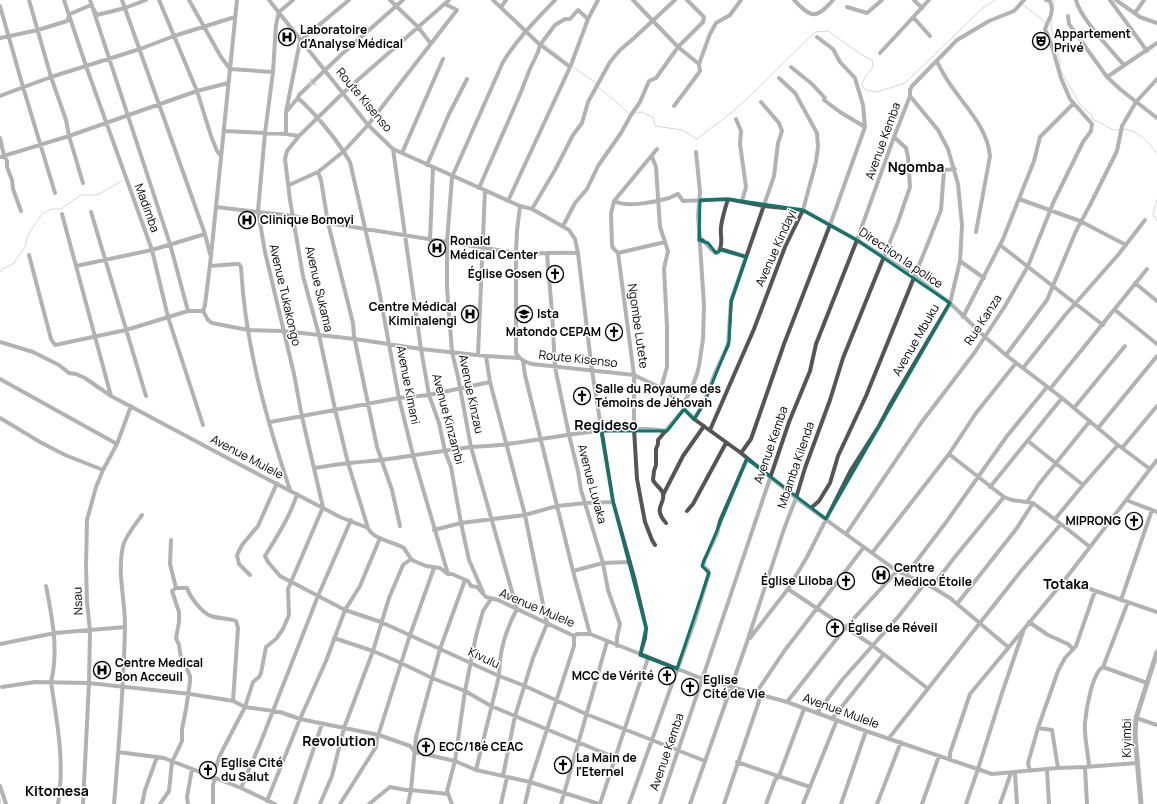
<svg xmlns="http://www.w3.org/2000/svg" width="1157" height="804" font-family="Manrope,sans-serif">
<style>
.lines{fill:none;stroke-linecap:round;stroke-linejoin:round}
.stream{stroke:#a3a3a3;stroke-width:1}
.minor{stroke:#555;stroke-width:4}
.tertiary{stroke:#555;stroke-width:5}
.oneway{stroke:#999}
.marked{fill:none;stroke:#0f766e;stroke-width:3;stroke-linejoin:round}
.labels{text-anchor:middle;stroke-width:3;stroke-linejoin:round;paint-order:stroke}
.poi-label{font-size:12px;font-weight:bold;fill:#000;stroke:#fff;text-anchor:start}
.street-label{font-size:12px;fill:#000;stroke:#fff}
.quarter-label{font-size:14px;font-weight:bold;fill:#000;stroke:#fff}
</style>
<rect width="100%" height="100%" fill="#fff"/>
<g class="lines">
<path class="stream" d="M1022 4 1046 23
M1053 5 1054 0
M1052 18 1051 27 1060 61V69L1081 106 1091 114 1093 120C1103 121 1109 132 1120 130
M543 43 569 64
M573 67 596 83
M598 86 600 89 614 100 628 113 630 114
M635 113 642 112 654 118 655 126 682 130 697 139 732 112 748 98 815 32 828 31 862 55 872 60 873 67 865 77 862 85 865 90 877 92 905 83 984 7 995 0
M1123 129C1138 130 1149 142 1157 154
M1157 200 1153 214 1157 221
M0 272 2 269 13 264 25 247 28 235 42 214 51 209H61L81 195H97L122 181
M0 797 1 804"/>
<path class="minor" d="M29 0 51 77 66 120 69 136 83 183
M64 0 86 66 152 250 168 317 203 425
M90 0 170 244 188 311
M122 0 205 234 210 254
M159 0 197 91 211 136 217 151 221 156
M189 0 221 57 230 69 273 72
M269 0 368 125 393 149 520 206 532 209 569 230 575 239 578 253 592 371 613 502 634 577 646 628 645 638 640 655
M390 0 418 27 431 44
M493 0 538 43 570 67
M633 0 678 47 699 64
M794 0C811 18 816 20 833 0
M914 0 922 8
M1076 0C1080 18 1111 50 1124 65
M1110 0 1147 51
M1116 0 1140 17 1157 23
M0 6 23 87 55 193
M501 7 506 0
M847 7 867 13 882 0
M1135 13 1144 0
M1068 16 1069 24 1107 77 1121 90 1157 118
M913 17 930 36
M0 38 38 30 67 21 70 14 91 5 97 15 125 8 146 0
M880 53 929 0
M937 62C940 67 943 73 946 78 962 104 987 125 990 156L976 232
M791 67 812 84 825 98 824 100 840 112 865 127
M1107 77 1157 43
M0 96 51 77 140 49 174 36 235 17
M910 96V90L912 86 957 40 989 21 1014 11 1024 0
M298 98C316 114 338 141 350 162L378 285 399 398 413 455 448 574
M674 106 698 74 700 71 699 64 710 34 716 23 730 15 741 0
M286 112 298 98 299 95 342 54 403 0
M736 119 741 131 740 144 746 187 742 201
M224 131 286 134 299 136
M286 134V112L300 41 349 0
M0 138 4 156 7 161V167L12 180 13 189 21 211
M393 149 421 349 429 395 439 423 445 451 451 467 461 523 469 560 483 592
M402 153 443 59
M0 157 69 136 197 91 228 83
M652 157 656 167 660 227 668 251 664 268 667 327V367L661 388
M427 165 449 114 467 79
M318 172 321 180 328 223 353 323 354 336 377 447 392 490 400 526
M289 185 318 172 344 151 368 125 457 10 445 4
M479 188 521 92 529 71 538 52 540 45 555 25 565 19H570L578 10 588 19
M1019 199 1080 221 1126 245
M508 201 571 65 588 19 598 0
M614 201C627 208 655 202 669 198 672 197 675 195 678 194L683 201 728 199 764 206 803 210 857 240 914 276 950 303 985 337 1006 355 1062 398 1118 445 1150 469
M520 206 517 231 516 253V353C520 360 525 362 532 364L634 375 661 388 669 393 694 419 741 453 796 498 897 571 932 587 950 598 1008 647
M216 207 293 216 328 223 516 253C537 254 557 252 578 253
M532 209 555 170 573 135 582 123 588 102 610 62 620 50 633 39 675 0
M91 212 146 396
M62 214 111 396
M563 226 575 203 587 189 598 166 621 133 631 115 640 102 649 81 656 78 678 47 703 22 704 17 687 0
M430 240 433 168
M699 240H702C708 244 710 250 716 253L719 252 720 249 746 257
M1000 245 1103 325
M720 249C723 241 720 236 721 227 722 218 725 209 728 199
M547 253 552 313 555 367 569 435 578 471 581 490 603 563 608 590 620 624 617 637V646
M618 253 665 242
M29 255 51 339 55 345 126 330 188 311H203
M960 261 984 278
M76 266 152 250 205 234
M210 266 236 264H239L241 267C245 344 266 418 290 490
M1135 283 1157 301
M1115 310 1157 344
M203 311 208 320 212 323 248 330 283 331 355 339 421 349 486 356 519 358
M203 311 205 305 211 256 237 0
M963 317 1003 239 1034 161 1040 137 1073 104
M0 342 33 352 59 365 69 373 76 374 85 378 111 396 235 462 340 517 368 528C373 539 390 541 400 546L404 548 411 559 414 561 426 566 440 568 448 574H452L468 581 471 586 477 587 486 597 498 600 574 636 577 634H590L703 679 787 702 866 731 992 774 1058 768 1085 767 1137 763
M478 355 485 190
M1006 355 1047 300 1076 231 1090 205 1117 151 1122 126 1136 102 1157 79
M486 356 490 382 525 515 547 624 533 658 515 716 503 776
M523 361 525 375 573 571 590 634
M1023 368 1066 314 1118 255 1145 220
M0 379 117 444
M1050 389 1147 269
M682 406 691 390 697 374 699 366 703 339 704 305 698 215 700 192 696 152
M1074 408 1125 346
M0 418 40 442 65 455 103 470
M694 419 704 403 715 373 728 345 731 301 774 176 778 143 782 131 779 123 761 102
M270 422 399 398 429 395 490 382
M1098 428 1157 356
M710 430 754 329 785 247 803 210 816 162 818 147 817 133 795 93 779 78
M1028 441 1083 485
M1122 448 1157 406
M741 453 751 439 784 344 830 225 865 127 863 105 855 78 840 62 833 49 817 37
M315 468C337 464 358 462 381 460 411 456 441 451 471 447 483 446 495 446 507 444 556 438 617 423 666 431
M990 487 1062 398
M297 494C290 517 277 536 265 556L268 562 280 576 345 610 381 622 499 676 525 686 586 714 705 761
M663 495 683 456 704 426
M1126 500 1157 512
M1027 502 1039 484 1090 421
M811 508 819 501 830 483 838 456 866 396 928 243 941 210 944 170 955 169
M687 511 693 504 726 443
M1055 519 1083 485 1118 445
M666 523C652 507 666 504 663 493 661 488 655 485 653 480L654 471 656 465V449L658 444V440L684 409
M1061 524 1090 547
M368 528 348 463 335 409 319 335 303 276 290 200 285 159 287 151 299 136 343 93 449 0
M434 530 461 523 525 515 557 506 586 503 613 502
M846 534 921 423 975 352 1005 306 1028 266 1054 201 1083 142 1091 131 1092 124 1070 99 1061 78 1051 43 1045 29 1051 15 1052 8 1050 1 1046 0
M655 545 652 540 645 522 637 479 634 429V375L618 253 613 248 612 245 611 214 614 201 657 149
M872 553 949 454 976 413 1016 363
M573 571 603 563 630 562
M250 575 239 564 237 555 242 545 258 526 277 483
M906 575 947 521 1007 436 1047 387
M1064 580 1157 612
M46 586C52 617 59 650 51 682 57 722 65 763 58 804
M932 587 954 558 1004 497
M176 588H187C190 597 202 613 211 616 220 619 228 618 236 621L238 628 233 701
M788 589 872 645 927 688
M1121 600 1152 510
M957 604 1017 528 1033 503
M1029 622 1048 635 1068 644 1073 649
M334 638 373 651 401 663 432 678 465 691 491 706 616 758
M750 638 788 589 807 557 851 470 879 426 891 403 950 303 960 261 961 244 962 225 958 184 948 149 938 130 910 96
M0 644 55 633 125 627
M1103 667 1147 683
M2 687 35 682 89 683 190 694 233 701 245 707 280 712 300 719 379 735 410 746 415 752 455 761 476 770 530 782 599 804
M756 693 785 650 864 547
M787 702 846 627 897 571
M817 713 842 680 898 617 925 583
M1136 718 1157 725
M832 719 883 655
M1038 728 1052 730 1058 768
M889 738 1021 571 1061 524 1033 503 1012 500 1004 497 949 454
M118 752 164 758 241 788 275 804
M950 760V753L970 694 1063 582 1157 460
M737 762 810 787
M1089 766C1088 752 1084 737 1085 723 1086 710 1092 673 1103 667L1128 602
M1085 767 1087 804
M476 770 499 676C499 653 506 629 517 609L471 447 458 377 452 352 447 287V242L452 177 503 62C517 39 536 20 555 0
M1047 770 1049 804
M1030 771 1028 763 1038 728 1058 671 1065 658 1076 646 1095 591
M1015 773 1017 804
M212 778 220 755 245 707 253 682 259 677 261 673 266 647 276 639 283 629 289 615 288 589 323 507 302 417 294 374 265 252 258 211 265 133 273 72 276 25 279 12 293 0
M0 786 6 804
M241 788 260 744 318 596 351 520
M267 801 300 719 326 661 345 610 360 586 380 538
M83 804 89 683 90 631 87 602 86 567 87 520 96 487 103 470 117 444 131 406
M114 804C119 745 124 685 125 625 125 599 117 572 123 546 126 535 135 525 142 515
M142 804 145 790 157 757
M160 804 169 791 172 762 182 741V729L186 709 190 682V676L184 662 181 658 179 645 176 638 179 622V612L172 591 176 588 170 564 171 540
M188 804 187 797 192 769
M213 804V785L215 778
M295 804 322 724
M320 804 332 776 344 728 373 651 389 598 403 565 411 559
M340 804 376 747 377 739 410 635 434 568
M369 804 390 787 406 790H411L448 794
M408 804 411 790 416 737 440 649 465 580
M452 804 447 791 455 761 465 691 476 636 483 611 491 599
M501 804 507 777
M525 804 530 782 574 646V636
M561 804 607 642
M600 804 648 658
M629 804 695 620 709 573 708 570 703 566 704 561 717 534 720 521 747 459
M660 804 789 422 810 371 816 344 857 240 894 137 910 96
M690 804 747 642 784 529 796 498 805 468 830 400 843 358 898 222 910 187 908 157 906 148 894 137
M724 804 761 695
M766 804 775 780 779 776 804 709
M803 804 837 720
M841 804 866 731
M877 804 901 742
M922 804 939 756
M966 804 978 769 1002 693 1024 629
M1000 804 1011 773"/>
<path class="tertiary" d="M1141 804 1135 736 1136 718 1157 652"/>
</g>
<defs><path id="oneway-chevron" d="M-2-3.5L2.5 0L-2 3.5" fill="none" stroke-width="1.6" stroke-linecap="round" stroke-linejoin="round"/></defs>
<use class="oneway" href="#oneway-chevron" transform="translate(312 83) rotate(137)"/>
<path d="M0 0H1157V804H0ZM728 199 803 210 857 240 950 303 826 519 747 459 702 566 709 573 677 669 640 655 646 628 613 502 601 431H667L684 409 694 419 704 403 729 342 731 301 746 257 721 250 716 253 708 243 699 240 700 200Z" fill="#fff" fill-opacity=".55" fill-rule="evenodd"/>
<path class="marked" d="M728 199 803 210 857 240 950 303 826 519 747 459 702 566 709 573 677 669 640 655 646 628 613 502 601 431H667L684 409 694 419 704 403 729 342 731 301 746 257 721 250 716 253 708 243 699 240 700 200Z"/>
<defs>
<g id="hospital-ring" transform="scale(0.9)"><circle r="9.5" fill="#fff" stroke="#000" stroke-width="1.5"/><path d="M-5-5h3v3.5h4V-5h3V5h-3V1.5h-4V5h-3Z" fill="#000"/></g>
<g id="theatre-ring" transform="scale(0.9)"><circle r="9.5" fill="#fff" stroke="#000" stroke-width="1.5"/><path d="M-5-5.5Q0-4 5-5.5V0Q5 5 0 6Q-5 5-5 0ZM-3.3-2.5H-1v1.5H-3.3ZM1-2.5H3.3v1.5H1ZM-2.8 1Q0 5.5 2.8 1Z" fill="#000"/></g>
<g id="church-ring" transform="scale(0.9)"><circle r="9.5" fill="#fff" stroke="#000" stroke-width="1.5"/><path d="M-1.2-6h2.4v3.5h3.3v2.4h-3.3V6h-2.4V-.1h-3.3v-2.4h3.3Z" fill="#000"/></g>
<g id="university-ring" transform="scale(0.9)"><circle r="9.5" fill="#fff" stroke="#000" stroke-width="1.5"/><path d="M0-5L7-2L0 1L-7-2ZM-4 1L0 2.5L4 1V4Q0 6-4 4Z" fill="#000"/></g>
</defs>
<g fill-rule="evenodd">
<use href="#hospital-ring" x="287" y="37"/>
<use href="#theatre-ring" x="1041" y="41"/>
<use href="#hospital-ring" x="247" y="220"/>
<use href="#hospital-ring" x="437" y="248"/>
<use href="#church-ring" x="555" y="274"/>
<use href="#hospital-ring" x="470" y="314"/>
<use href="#university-ring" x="524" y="314"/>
<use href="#church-ring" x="614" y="332"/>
<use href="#church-ring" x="582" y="396"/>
<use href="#church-ring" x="1134" y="521"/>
<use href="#hospital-ring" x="881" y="575"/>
<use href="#church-ring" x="846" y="581"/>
<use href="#church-ring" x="835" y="628"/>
<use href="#hospital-ring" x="102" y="670"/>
<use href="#church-ring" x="667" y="676"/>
<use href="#church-ring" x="690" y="687"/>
<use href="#church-ring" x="426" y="747"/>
<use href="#church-ring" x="563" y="765"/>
<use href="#church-ring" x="208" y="770"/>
</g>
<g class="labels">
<g class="poi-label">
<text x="300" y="34">Laboratoire<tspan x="300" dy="14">d'Analyse Médical</tspan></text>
<text x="1054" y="38">Appartement<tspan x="1054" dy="14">Privé</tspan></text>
<text x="260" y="224">Clinique Bomoyi</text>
<text x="450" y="245">Ronald<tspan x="450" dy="14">Médical Center</tspan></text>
<text x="542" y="278" text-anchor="end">Église Gosen</text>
<text x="457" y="311" text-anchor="end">Centre Médical<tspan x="457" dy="14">Kiminalengi</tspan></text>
<text x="537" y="318">Ista</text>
<text x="601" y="336" text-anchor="end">Matondo CEPAM</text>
<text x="595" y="393">Salle du Royaume des<tspan x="595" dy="14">Témoins de Jéhovah</tspan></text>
<text x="1121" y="525" text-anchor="end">MIPRONG</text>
<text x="894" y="572">Centre<tspan x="894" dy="14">Medico Étoile</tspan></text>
<text x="833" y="585" text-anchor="end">Église Liloba</text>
<text x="848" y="632">Église de Réveil</text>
<text x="115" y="667">Centre Medical<tspan x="115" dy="14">Bon Acceuil</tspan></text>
<text x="654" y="680" text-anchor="end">MCC de Vérité</text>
<text x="703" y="684">Eglise<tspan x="703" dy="14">Cité de Vie</tspan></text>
<text x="439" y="751">ECC/18è CEAC</text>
<text x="576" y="762">La Main de<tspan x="576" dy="14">l'Eternel</tspan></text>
<text x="221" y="767">Eglise Cité<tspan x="221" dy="14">du Salut</tspan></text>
</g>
<g class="street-label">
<text transform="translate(364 100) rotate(50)" y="4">Route Kisenso</text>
<text transform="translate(883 141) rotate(-70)" y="4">Avenue Kemba</text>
<text transform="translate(147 208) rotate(70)" y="4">Madimba</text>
<text transform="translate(776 248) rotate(-66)" y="4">Avenue Kindayi</text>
<text transform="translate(901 258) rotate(34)" y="4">Direction la police</text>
<text transform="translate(319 289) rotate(77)" y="4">Avenue Sukama</text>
<text transform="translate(285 295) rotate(77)" y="4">Avenue Tukakongo</text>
<text transform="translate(983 320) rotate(-57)" y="4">Rue Kanza</text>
<text transform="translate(638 326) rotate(82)" y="4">Ngombe Lutete</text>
<text transform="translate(916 340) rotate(-60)" y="4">Avenue Mbuku</text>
<text transform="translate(578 359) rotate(6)" y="4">Route Kisenso</text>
<text transform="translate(408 385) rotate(79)" y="4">Avenue Kimani</text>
<text transform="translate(471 394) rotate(78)" y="4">Avenue Kinzau</text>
<text transform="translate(448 419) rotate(75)" y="4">Avenue Kinzambi</text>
<text transform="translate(771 445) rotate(-71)" y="4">Avenue Kemba</text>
<text transform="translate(247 457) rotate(28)" y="4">Avenue Mulele</text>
<text transform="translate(796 465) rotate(-71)" y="4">Mbamba Kilenda</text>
<text transform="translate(592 484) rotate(75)" y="4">Avenue Luvaka</text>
<text transform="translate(78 601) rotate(-93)" y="4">Nsau</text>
<text transform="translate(537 608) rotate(23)" y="4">Avenue Mulele</text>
<text transform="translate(484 658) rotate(25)" y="4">Kivulu</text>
<text transform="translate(841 711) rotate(20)" y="4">Avenue Mulele</text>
<text transform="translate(1127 738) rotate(-90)" y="4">Kiyimbi</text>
<text transform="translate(667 752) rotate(-71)" y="4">Avenue Kemba</text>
</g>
<g class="quarter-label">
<text x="916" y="172">Ngomba</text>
<text x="606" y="430">Regideso</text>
<text x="1066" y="589">Totaka</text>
<text x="339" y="746">Revolution</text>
<text x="57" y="796">Kitomesa</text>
</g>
</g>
</svg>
